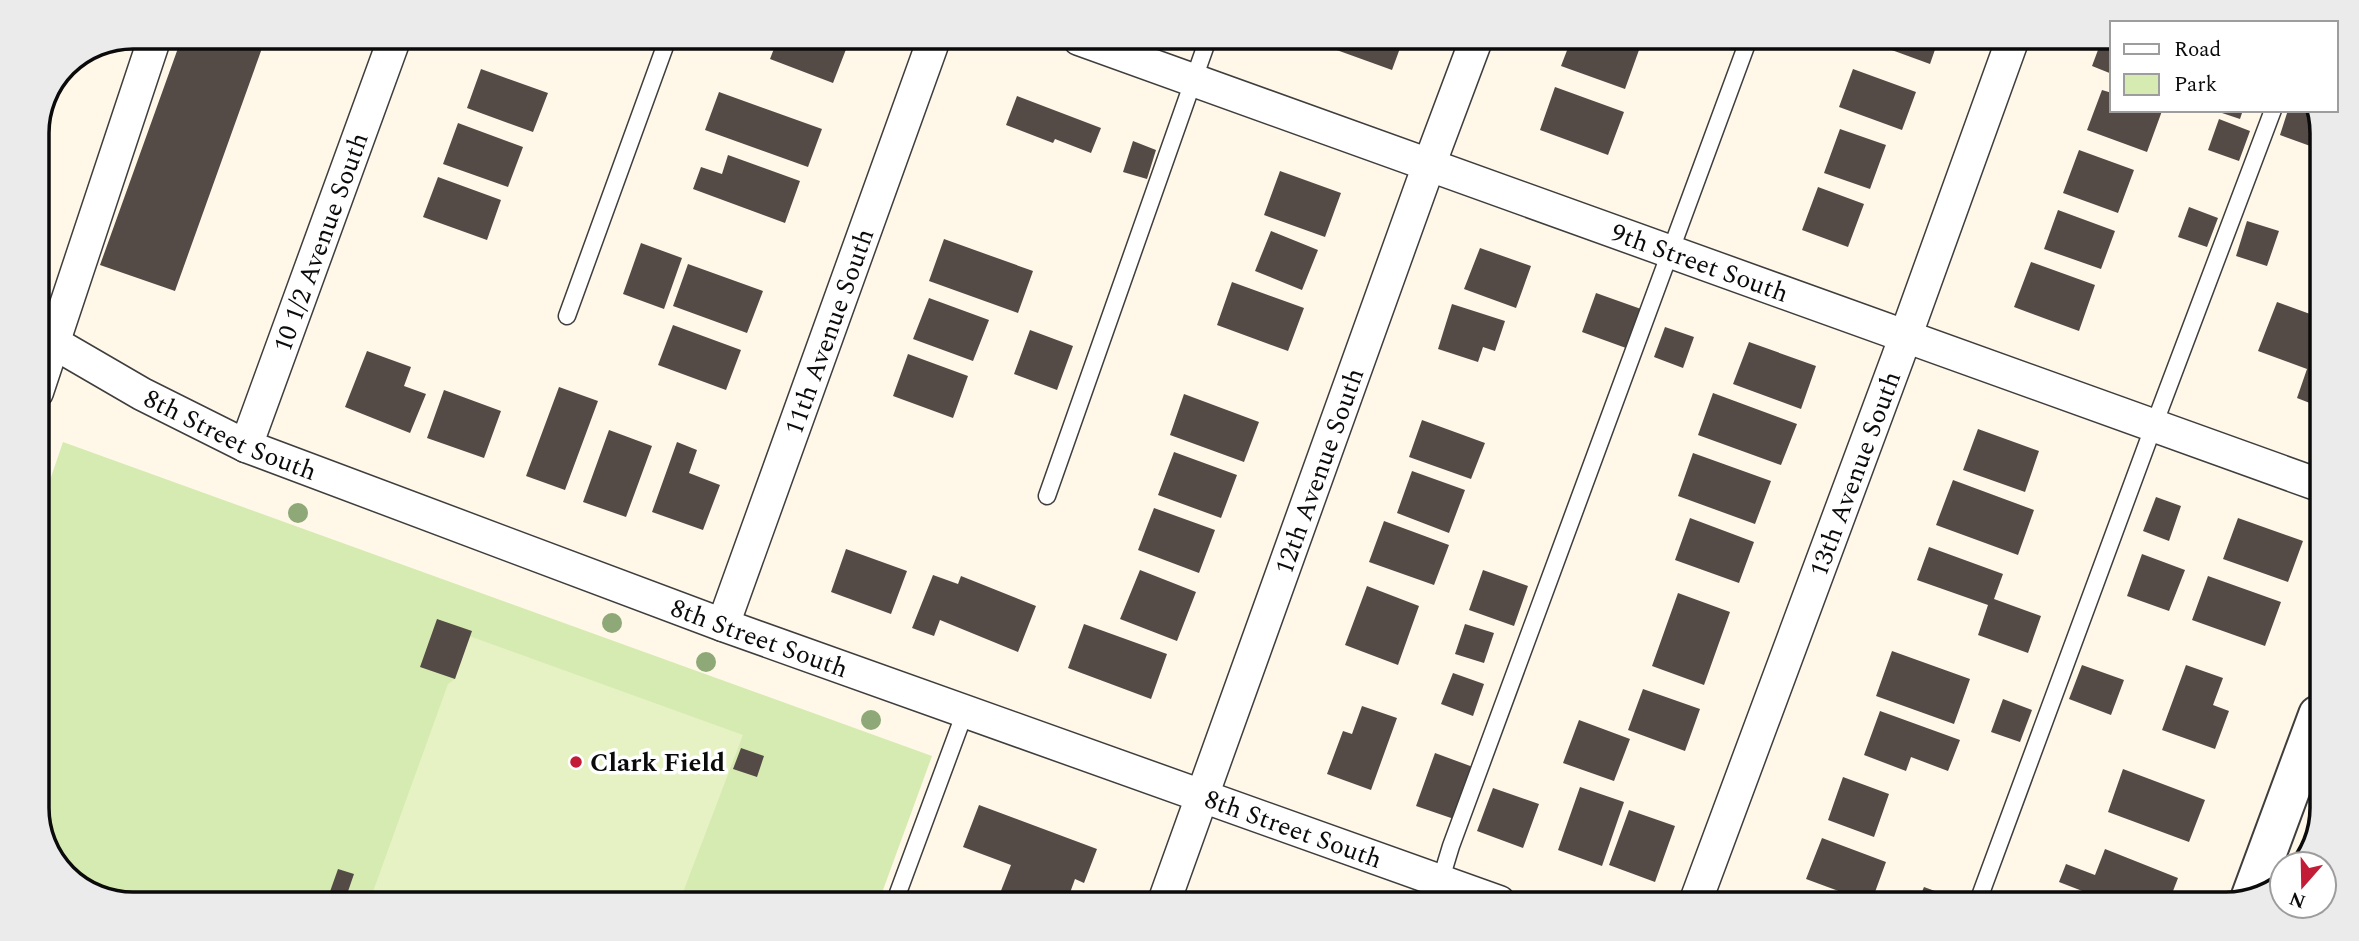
<svg xmlns="http://www.w3.org/2000/svg" width="2359" height="941" font-family="Spectral,serif">
<style>
.green{fill:#d6ebb1}
.pitch{fill:#e7f2c4}
.building{fill:#544b47}
.lines{fill:none;stroke-linecap:round;stroke-linejoin:round}
.service-casing{stroke:#3e3e3e;stroke-width:19}
.minor-casing{stroke:#3e3e3e;stroke-width:35}
.tertiary-casing{stroke:#3e3e3e;stroke-width:42}
.service{stroke:#fff;stroke-width:16}
.minor{stroke:#fff;stroke-width:32}
.tertiary{stroke:#fff;stroke-width:38}
.tree{fill:#8ea877}
.poi-dot{fill:#c21c37;stroke:#fff;stroke-width:2.5}
.labels{text-anchor:middle;stroke-width:7;stroke-linejoin:round;paint-order:stroke}
.street-label{font-size:26px;fill:#0b0b0b;stroke:#fff}
.poi-label{font-size:26px;font-weight:bold;fill:#0b0b0b;stroke:#fff;text-anchor:start}
.rim{fill:none;stroke:#0b0b0b;stroke-width:3.5}
</style>
<rect width="100%" height="100%" fill="#fff8e9"/>
<path class="green" d="M63 442 932 756 879 901 102 899 56 866 37 814V518Z"/>
<path class="pitch" d="M469 636 743 735 680 900H370L448 684 455 679Z"/>
<path class="building" d="M182 37H266L175 291 100 265Z
M707 38H735L732 48Z
M778 38H816L850 39 833 83 770 59Z
M1322 40H1403L1392 70 1320 44Z
M1571 40H1613L1639 50 1625 89 1561 66Z
M1867 41H1938L1930 64Z
M2101 42H2112V74L2092 66Z
M481 69 548 93 533 132 467 108Z
M1853 69 1916 92 1902 130 1839 107Z
M57 83H59L37 143V127Z
M1555 87 1624 112 1608 155 1540 130Z
M2102 90 2112 93V110L2162 111 2147 152 2087 130Z
M719 92 822 129 808 167 705 130Z
M1017 96 1101 128 1091 153 1055 139 1053 143 1006 125Z
M2213 110H2243L2240 119Z
M2288 110H2316L2321 124 2313 147 2280 135Z
M2219 119 2250 131 2239 161 2208 150Z
M458 123 523 147 508 187 443 164Z
M1840 129 1886 145 1870 189 1824 173Z
M1133 141 1156 150 1147 179 1123 172Z
M2079 150 2134 170 2118 213 2063 193Z
M728 155 800 181 785 223 693 189 701 167 722 174Z
M1280 171 1341 193 1325 237 1264 215Z
M438 177 501 200 487 240 423 217Z
M1818 187 1864 204 1848 247 1802 230Z
M2189 207 2218 218 2207 247 2178 237Z
M2058 210 2115 231 2101 269 2044 249Z
M2247 221 2279 231 2267 266 2236 256Z
M1271 231 1318 250 1302 290 1255 271Z
M944 239 1033 271 1018 313 929 281Z
M641 243 682 258 664 309 623 294Z
M1480 248 1531 266 1516 308 1464 289Z
M2031 262 2095 285 2079 331 2014 307Z
M688 264 763 291 747 333 673 306Z
M1232 282 1304 308 1288 351 1217 325Z
M1596 293 1641 309 1626 348 1582 332Z
M929 298 989 320 973 361 913 339Z
M2277 302 2321 318 2320 407 2297 398 2307 369 2258 351Z
M1452 304 1505 321 1495 351 1483 347 1478 362 1438 349Z
M673 325 741 350 726 390 658 365Z
M1665 327 1694 337 1683 368 1654 357Z
M1030 330 1073 346 1057 390 1014 374Z
M1749 342 1816 366 1801 409 1733 384Z
M367 351 411 367 404 386 426 394 410 433 345 407Z
M908 354 968 376 953 418 893 396Z
M559 387 598 401 565 490 526 476Z
M444 390 501 411 484 458 427 438Z
M1713 393 1797 424 1781 465 1698 435Z
M1184 394 1259 422 1244 462 1170 435Z
M1422 420 1485 443 1471 479 1409 457Z
M1978 429 2039 451 2025 492 1963 470Z
M609 430 652 446 626 517 583 502Z
M677 442 697 450 689 473 720 485 703 530 652 512Z
M1174 452 1237 475 1221 518 1158 495Z
M1693 453 1771 481 1755 524 1678 496Z
M1412 471 1465 490 1449 533 1397 513Z
M1953 480 2034 510 2018 555 1936 525Z
M2156 497 2181 506 2169 541 2143 531Z
M1154 508 1215 530 1199 573 1138 550Z
M1690 518 1754 542 1739 583 1675 560Z
M2238 518 2303 541 2288 582 2223 559Z
M1384 521 1449 545 1434 585 1369 562Z
M1929 547 2003 574 1994 599 2041 616 2028 653 1978 635 1988 605 1917 580Z
M846 549 907 571 891 614 831 592Z
M2142 554 2185 570 2169 611 2127 596Z
M1140 570 1196 592 1177 641 1120 619Z
M1483 570 1528 586 1514 626 1469 610Z
M933 575 958 584 961 576 1036 606 1018 652 940 620 934 636 912 628Z
M2208 576 2281 602 2265 646 2192 620Z
M1367 586 1419 606 1398 665 1345 645Z
M1678 593 1730 612 1704 685 1652 666Z
M437 619 472 631 455 679 420 667Z
M1084 624 1167 654 1151 699 1068 668Z
M1465 624 1494 633 1484 663 1455 654Z
M1892 651 1970 679 1954 724 1876 696Z
M2082 665 2124 680 2111 715 2069 699Z
M2186 665 2223 678 2213 705 2229 711 2215 749 2162 730Z
M1453 673 1484 684 1473 716 1441 704Z
M1643 689 1700 709 1685 751 1628 730Z
M2003 699 2032 710 2020 742 1991 732Z
M1362 706 1397 718 1371 790 1327 774 1343 731 1352 734Z
M1880 711 1960 740 1948 771 1911 757 1906 771 1864 755Z
M1579 720 1630 739 1614 781 1563 763Z
M741 748 764 756 757 777 733 769Z
M1435 753 1473 767 1454 819 1416 806Z
M2123 769 2205 800 2189 842 2108 812Z
M1843 777 1889 794 1874 837 1828 820Z
M1580 787 1624 802 1602 866 1558 850Z
M1493 788 1539 804 1523 848 1477 831Z
M979 805 1097 849 1084 883 1075 879 1067 901H997L1011 865 963 847Z
M1629 810 1675 826 1655 882 1609 865Z
M1822 838 1886 862 1871 903 1806 879Z
M2105 849 2178 878 2168 904H2116L2059 882 2066 864 2095 875Z
M338 869 354 874 345 900H327Z
M1924 887 1962 901 1961 904 1917 903Z"/>
<g class="lines">
<g class="service-casing">
<path id="service" d="M567 316 668 38
M1047 496 1208 39
M895 901 965 712
M1434 902 1451 846 1748 41
M1977 904 2154 425 2273 110"/>
</g>
<g class="minor-casing">
<g id="minor">
<path id="s1" d="M1079 39 2319 485"/>
<path id="s2" d="M37 333 142 394 246 446 723 625 1499 902"/>
<path d="M37 392 155 37"/>
<path id="s3" d="M246 446 395 37"/>
<path id="s4" d="M723 625 934 39"/>
<path id="s5" d="M1164 902 1422 184 1476 40"/>
<path id="s6" d="M1695 903 1898 357 2012 41"/>
</g>
</g>
<g class="tertiary-casing">
<path id="tertiary" d="M2251 896 2318 715"/>
</g>
<use href="#service" class="service"/>
<use href="#minor" class="minor"/>
<use href="#tertiary" class="tertiary"/>
</g>
<g class="tree">
<circle cx="298" cy="513" r="10"/>
<circle cx="612" cy="623" r="10"/>
<circle cx="706" cy="662" r="10"/>
<circle cx="871" cy="720" r="10"/>
</g>
<circle class="poi-dot" cx="576" cy="762" r="7"/>
<g class="labels">
<g class="street-label">
<text dy="9" stroke="none"><textPath href="#s3" startOffset="217">10 1/2 Avenue South</textPath></text>
<text dy="9" stroke="none"><textPath href="#s1" startOffset="660">9th Street South</textPath></text>
<text dy="9" stroke="none"><textPath href="#s4" startOffset="312">11th Avenue South</textPath></text>
<text dy="9" stroke="none"><textPath href="#s2" startOffset="219">8th Street South</textPath></text>
<text dy="9" stroke="none"><textPath href="#s5" startOffset="458">12th Avenue South</textPath></text>
<text dy="9" stroke="none"><textPath href="#s6" startOffset="458">13th Avenue South</textPath></text>
<text dy="9" stroke="none"><textPath href="#s2" startOffset="786">8th Street South</textPath></text>
<text dy="9" stroke="none"><textPath href="#s2" startOffset="1353">8th Street South</textPath></text>
</g>
<g class="poi-label">
<text x="590" y="771">Clark Field</text>
</g>
</g>
<path d="M0 0H2359V941H0ZM133 49H2226A84 84 0 0 1 2310 133V808A84 84 0 0 1 2226 892H133A84 84 0 0 1 49 808V133A84 84 0 0 1 133 49Z" fill="#ebebeb" fill-rule="evenodd"/>
<path class="rim" d="M133 49H2226A84 84 0 0 1 2310 133V808A84 84 0 0 1 2226 892H133A84 84 0 0 1 49 808V133A84 84 0 0 1 133 49Z"/>
<rect x="2110" y="21" width="228" height="91" fill="#ffffff" stroke="#9d9d9d" stroke-width="2"/>
<rect x="2124" y="44" width="35" height="10" fill="#ffffff" stroke="#9d9d9d" stroke-width="2"/>
<text x="2174" y="56" font-size="21" fill="#0b0b0b">Road</text>
<rect x="2124" y="74" width="35" height="21" fill="#d6ebb1" stroke="#9d9d9d" stroke-width="2"/>
<text x="2174" y="91" font-size="21" fill="#0b0b0b">Park</text>
<g transform="translate(2303 885) rotate(200)"><circle r="33" fill="#ffffff" stroke="#9d9d9d" stroke-width="2"/>
<path d="M0-5L12 26L0 18L-12 26Z" fill="#c21c37"/>
<text y="-10" font-size="19" font-weight="bold" text-anchor="middle" fill="#0b0b0b">N</text>
</g>
</svg>
